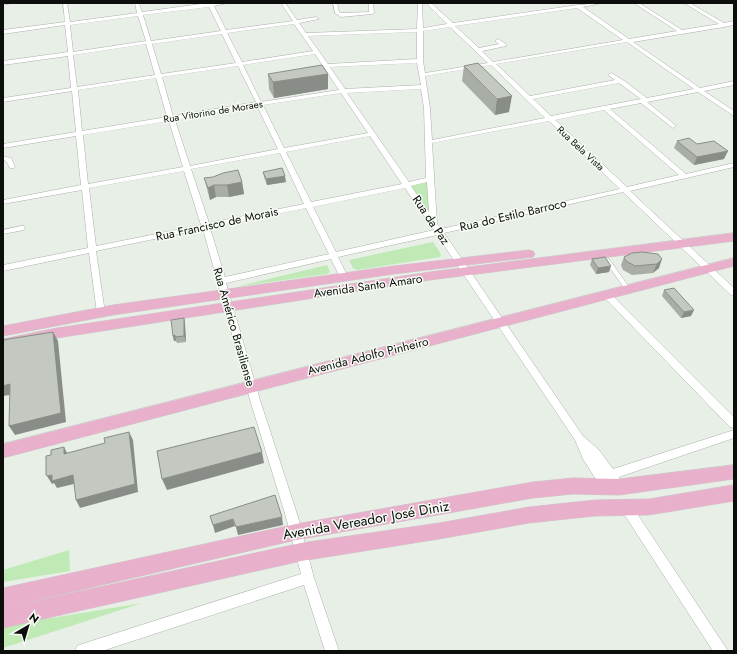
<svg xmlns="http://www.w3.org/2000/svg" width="737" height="654" font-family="Jost,sans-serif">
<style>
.green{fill:#c0eab5}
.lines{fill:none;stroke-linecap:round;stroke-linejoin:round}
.pedestrian-casing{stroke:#abb1aa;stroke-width:1}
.minor-casing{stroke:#abb1aa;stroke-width:1}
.primary-casing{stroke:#cacaca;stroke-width:1}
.pedestrian{fill:#fff;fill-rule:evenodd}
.minor{fill:#fff;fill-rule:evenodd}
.primary{fill:#e8b0cb;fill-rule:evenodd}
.wall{fill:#a8ada6}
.shaded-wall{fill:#888d87}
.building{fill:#c3c9c1;stroke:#888d87}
.labels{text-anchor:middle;stroke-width:3;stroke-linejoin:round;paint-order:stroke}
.far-street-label{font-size:10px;fill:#0c0e0c;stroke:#f6fcf4}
.street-label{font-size:12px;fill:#0c0e0c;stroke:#f6fcf4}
.near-street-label{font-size:14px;fill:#0c0e0c;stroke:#f6fcf4}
</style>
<rect width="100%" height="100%" fill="#e8efe7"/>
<path class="green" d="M429 180 430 216 409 186Z
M433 242 441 254 440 257 357 270 353 268 349 260Z
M327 265 330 272 327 274 235 287Z
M69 550 70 571 3 582V570Z
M142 603 3 648V626Z"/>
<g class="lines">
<g class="pedestrian-casing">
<path id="pedestrian" d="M607 258 609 259 629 287 630 288 629 289H625L605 261 604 260 605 259Z"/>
</g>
<g class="minor-casing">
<path id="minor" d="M3 3H12L3 5Z
M63 3H67L70 22 137 13 135 3H139L142 12 208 3H227L214 6 226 30 293 21 281 3H285L297 20 316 17 319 19 299 23 306 33 417 29 418 3H422L423 28 447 24 426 3H431L453 23 578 5 602 3 583 7 629 39 677 31 634 3H639L682 30 719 24 684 3H690L724 23 734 21V25L724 27 633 42 700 88 734 81V85L704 91 734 111V116L698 92 647 102 675 125V127L673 128 641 103 610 109 686 174 734 163V167L630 191 734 288V296L731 295 623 192 444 233 583 436 599 450 613 469 734 430V438L619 477 618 482 614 484 610 482 613 487 611 490 607 492 603 490 583 459 575 440 437 235 338 257 348 277 344 280 340 277 331 259 226 283 260 400 298 517 314 578 339 651H325L304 585 102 651H75L77 646 82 644 301 574 286 517 250 400 203 229 96 251 105 313 101 316 97 313 89 253 3 271V265L88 248 82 190 3 204V200L81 185 76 136 3 148V144L76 132 72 91 3 102V98L71 88 68 56 3 65V61L68 52 65 25 3 34V30L65 22ZM209 7 221 31 151 41 143 15ZM577 8 623 40 493 62 482 51 506 46V44L498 39 495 41 499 44 479 48 455 26ZM138 16 146 41 73 52 70 25ZM294 24 313 51 242 62 227 33ZM450 27 488 63 425 73 423 61V31ZM417 32V59L328 64 308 36ZM222 34 236 63 161 74 152 44ZM627 42 694 89 647 98 623 80 611 73 608 75 615 80 530 96 496 64ZM146 44 155 75 77 87 73 55ZM315 54 339 90 261 102 243 65ZM417 63 421 85 345 89 330 67ZM491 65 545 118 432 140 430 108 425 76ZM238 66 256 102 173 116 162 77ZM156 78 167 117 82 131 78 90ZM619 83 641 99 551 116 533 99ZM421 89 424 108 426 178 409 182 347 93ZM341 93 368 133 284 148 263 105ZM257 106 278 149 190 166 175 120ZM604 110 679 175 627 187 555 120ZM169 121 183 167 88 184 83 135ZM549 121 620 189 441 229 437 224 432 143ZM370 136 402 184 311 202 286 152ZM280 153 304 204 209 223 191 169ZM184 171 201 225 96 246 89 188ZM427 182 429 212 411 186ZM405 188 434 230 336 252 313 207ZM306 208 329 254 225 277 210 228Z
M333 3H337L339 12 342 13 369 12V3H373L374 13 372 14 341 17 335 13Z
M3 156 11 158 15 167 14 168H10L6 161 3 160Z
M21 226H24L25 228 24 230 3 234V230Z
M606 291 609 292 734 417V428L730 427 603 296 602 294 603 292Z
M626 502 630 503 728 651H713L622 511 620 507 622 503Z"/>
</g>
<g class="primary-casing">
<path id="primary" d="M734 233V241L430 280 57 338 3 349V339L57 328 430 272Z
M529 250 533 251 535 254 533 257 394 274 113 315 3 336V326L113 305 394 266Z
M734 258V266L3 458V444Z
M734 465V479L619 495 573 494 533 498 296 540 3 608V588L296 524 533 482 573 478 619 479Z
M734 485V501L649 515 595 516 529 523 439 539 301 561 3 628V608L301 543 439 523 529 507 595 500 649 499Z"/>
</g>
<use href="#pedestrian" class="pedestrian"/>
<use href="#minor" class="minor"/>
<use href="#primary" class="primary"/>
</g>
<path class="wall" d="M464 66 509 112 495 115 462 81Z
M268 74H328V89L274 98 269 89Z
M677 141 697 144 724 159 694 165 674 148Z
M263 172 286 182 267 185 264 177Z
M204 178 242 182 244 194 229 197H216L210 200Z
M658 254 659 268 653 273 632 275 623 270 621 265 624 257Z
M592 259 609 272 596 274 590 265Z
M664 290 691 316 681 318 662 296Z
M184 318 185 324 186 342 177 343 176 341H174L173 336Z"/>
<path class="shaded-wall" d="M328 74V89L274 98 273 82Z
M512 96 509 112 495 115 497 99Z
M728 151 724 159 694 165 697 157Z
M285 176 286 182 267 185 266 179Z
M242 182 244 194 229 197 227 185Z
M214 185 216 197 210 200 208 188Z
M662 259 659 268 653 273 657 264Z
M611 266 609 272 596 274 598 268Z
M694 310 691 316 681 318 684 312Z
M184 318 185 324 186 342 184 336Z
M53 332 58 341 66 422 15 435 9 426Z
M175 335 176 341H174L173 336Z
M10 384 15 394 3 396V386Z
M129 432 133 440 138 492 80 508 76 500Z
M64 447 68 455 64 454Z
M262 452 264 463 167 490 162 479Z
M52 475H73L78 483 57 488 54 483 52 484 47 476Z
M282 517 283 525 238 535 236 527Z
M233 519 235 526 215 533 213 525Z"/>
<path class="building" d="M478 63 512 96 497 99 464 66Z
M322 65 328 74 273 82 268 74Z
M689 138 697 144 714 141 728 151 697 157 677 141Z
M282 168 285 176 266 179 263 172Z
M238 170 242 182 227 185H214L208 188 204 178 213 177 223 173Z
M642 252 658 254 662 259 657 264 635 266 626 261 624 257 632 253Z
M605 257 611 266 598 268 592 259Z
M674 288 694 310 684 312 664 290Z
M184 318V336L175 337V335L173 336 171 320Z
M53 332 61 413 9 426 10 384 3 386V340Z
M254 427 262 452 162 479 157 451Z
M129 432 135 484 76 500 73 475 52 481V475L47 476 46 475V456L51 455V450L64 447V454L105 443 104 438Z
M275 495 282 517 236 527 233 519 213 525 210 516Z"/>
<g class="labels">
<g class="far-street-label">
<text transform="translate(213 111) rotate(-9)" y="4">Rua Vitorino de Moraes</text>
<text transform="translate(581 148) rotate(43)" y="4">Rua Bela Vista</text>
</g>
<g class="street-label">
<text transform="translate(513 215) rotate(-13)" y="4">Rua do Estilo Barroco</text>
<text transform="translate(431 220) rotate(56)" y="4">Rua da Paz</text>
<text transform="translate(217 224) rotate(-12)" y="4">Rua Francisco de Morais</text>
<text transform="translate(368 286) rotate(-8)" y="4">Avenida Santo Amaro</text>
<text transform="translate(234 327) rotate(74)" y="4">Rua Américo Brasiliense</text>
<text transform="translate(368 356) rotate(-14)" y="4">Avenida Adolfo Pinheiro</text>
</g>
<g class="near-street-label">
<text transform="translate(366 520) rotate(-10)" y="5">Avenida Vereador José Diniz</text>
</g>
</g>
<rect width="737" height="654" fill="none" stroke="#0c0e0c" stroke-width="8"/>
<g transform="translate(28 626) rotate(38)" stroke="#f6fcf4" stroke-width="3" paint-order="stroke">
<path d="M0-3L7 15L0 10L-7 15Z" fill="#0c0e0c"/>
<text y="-6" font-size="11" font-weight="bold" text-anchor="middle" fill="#0c0e0c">N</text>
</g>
</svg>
